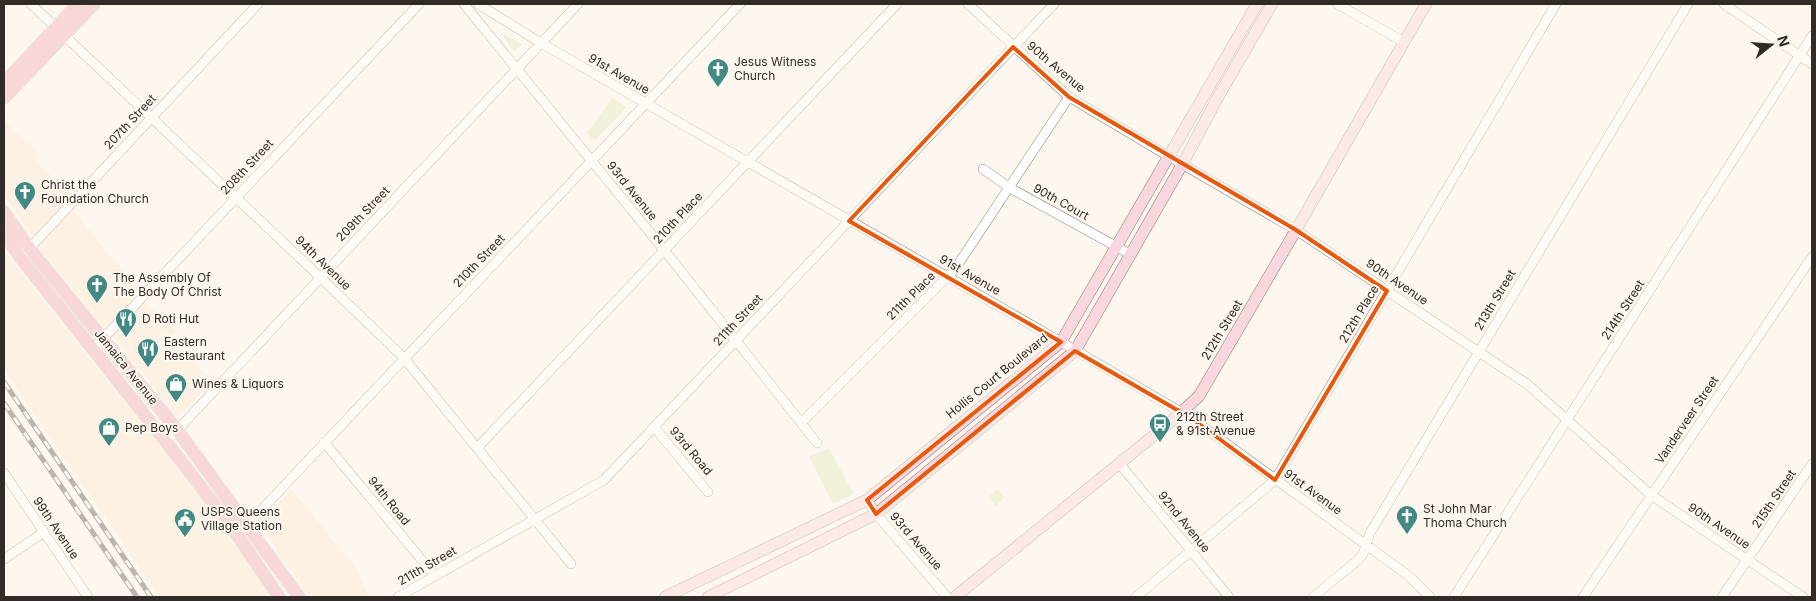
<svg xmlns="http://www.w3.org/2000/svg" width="1816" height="601" font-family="Inter,sans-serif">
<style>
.built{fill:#fce9d6}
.green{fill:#e4ebc6}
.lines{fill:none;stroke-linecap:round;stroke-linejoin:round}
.street-casing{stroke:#8b8074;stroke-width:10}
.secondary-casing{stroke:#8b8074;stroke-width:12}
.primary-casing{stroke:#d6d5d4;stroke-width:14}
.street{stroke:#fff;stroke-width:9}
.secondary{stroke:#f8d7df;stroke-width:11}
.primary{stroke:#f1b0bf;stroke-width:12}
.rail-casing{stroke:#6a655f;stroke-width:5}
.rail{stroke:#fef7ef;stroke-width:3;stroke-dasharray:9;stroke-linecap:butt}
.marked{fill:none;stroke:#e8590c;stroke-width:4;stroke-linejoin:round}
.labels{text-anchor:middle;stroke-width:4;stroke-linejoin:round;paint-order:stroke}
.poi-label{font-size:12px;fill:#312c27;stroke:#fef7ef;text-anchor:start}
.street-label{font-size:12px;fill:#312c27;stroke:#fef7ef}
</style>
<rect width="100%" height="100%" fill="#fef7ef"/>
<path class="built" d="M4 120 37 152 33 159 79 203 73 210 111 257 140 288 136 293 176 331 170 339 214 382 178 417 50 262 4 195Z
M4 248 15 265 207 505 272 597H159L4 369Z
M291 489 355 567 369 597H309L259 523Z"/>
<path class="green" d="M500 32 522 44 514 52Z
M612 98 627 107 594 141 587 133Z
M829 448 854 494 833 504 809 457Z
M998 489 1005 498 995 506 988 497Z"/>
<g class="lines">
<g class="street-casing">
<path id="street" d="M31 4 320 277 404 358 571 564
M464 4 665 251 817 443
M478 4 541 43 1061 342 1191 418 1409 576 1430 597
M968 4 1069 97 1168 156 1296 230 1527 384 1651 495 1803 597
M1337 4 1404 42
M1724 4 1812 64
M983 169 1010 188 1130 254
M26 252 258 4
M99 343 419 4
M801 423 955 269 1069 97
M654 427 708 492
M166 442 578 4
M324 442 435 576
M477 448 897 4
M1119 463 1229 597
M4 473 88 597
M867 500 876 514 947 597
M236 533 247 525 740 4
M4 559 44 532
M398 597 604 480 1054 4
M1136 597 1275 480 1556 4
M1313 597 1358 560 1363 554 1370 533 1688 4
M1454 597 1812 36
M1583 597 1812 257
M1722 597 1812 464"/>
</g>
<g class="secondary-casing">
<path id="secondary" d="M665 597 867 500 1061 342 1257 4
M708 597 876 514 1075 351 1182 165 1218 97 1272 4
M955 597 1174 419 1199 396 1296 230 1426 4"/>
</g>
<g class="primary-casing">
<path id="primary" d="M4 83 78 4
M4 98 94 4
M4 212 29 248 178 431 299 597
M4 233 20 257 185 466 236 533 279 597"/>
</g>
<use href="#street" class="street"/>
<use href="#secondary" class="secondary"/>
<use href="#primary" class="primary"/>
<g class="rail-casing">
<path id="rail" d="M4 382 151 597
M4 403 137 597"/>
</g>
<use href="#rail" class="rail"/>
</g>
<path d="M0 0H1816V601H0ZM1013 47 1069 97 1296 230 1387 291 1275 480 1191 418 1075 351 876 514 867 500 1061 342 849 221Z" fill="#fef7ef" fill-opacity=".55" fill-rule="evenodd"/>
<path class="marked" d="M1013 47 1069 97 1296 230 1387 291 1275 480 1191 418 1075 351 876 514 867 500 1061 342 849 221Z"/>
<defs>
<g id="church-pin" transform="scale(1.125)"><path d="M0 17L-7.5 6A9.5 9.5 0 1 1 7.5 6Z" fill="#428983" stroke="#fef7ef"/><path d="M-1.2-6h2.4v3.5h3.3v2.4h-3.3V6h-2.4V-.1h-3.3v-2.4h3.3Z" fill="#fff"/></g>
<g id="restaurant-pin" transform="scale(1.125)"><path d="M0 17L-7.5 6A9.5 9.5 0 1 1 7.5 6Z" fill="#428983" stroke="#fef7ef"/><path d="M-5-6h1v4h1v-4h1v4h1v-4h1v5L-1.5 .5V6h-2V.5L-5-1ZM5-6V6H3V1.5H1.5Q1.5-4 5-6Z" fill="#fff"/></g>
<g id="shop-pin" transform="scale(1.125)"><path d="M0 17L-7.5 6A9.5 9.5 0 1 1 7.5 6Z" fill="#428983" stroke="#fef7ef"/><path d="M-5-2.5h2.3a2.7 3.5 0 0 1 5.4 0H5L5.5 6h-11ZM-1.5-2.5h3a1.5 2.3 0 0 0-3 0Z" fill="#fff"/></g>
<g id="bus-pin" transform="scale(1.125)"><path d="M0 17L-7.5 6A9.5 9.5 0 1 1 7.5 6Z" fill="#428983" stroke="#fef7ef"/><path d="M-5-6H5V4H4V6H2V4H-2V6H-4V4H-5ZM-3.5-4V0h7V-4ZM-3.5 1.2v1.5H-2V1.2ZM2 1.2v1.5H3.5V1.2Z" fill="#fff"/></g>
<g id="civic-pin" transform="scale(1.125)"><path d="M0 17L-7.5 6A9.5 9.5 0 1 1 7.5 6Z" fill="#428983" stroke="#fef7ef"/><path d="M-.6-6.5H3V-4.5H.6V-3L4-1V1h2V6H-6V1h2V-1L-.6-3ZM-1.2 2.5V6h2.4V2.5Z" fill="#fff"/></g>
</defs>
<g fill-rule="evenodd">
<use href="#church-pin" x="718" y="69"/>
<use href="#church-pin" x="25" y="192"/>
<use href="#church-pin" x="97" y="285"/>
<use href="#restaurant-pin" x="126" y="319"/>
<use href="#restaurant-pin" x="148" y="349"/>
<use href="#shop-pin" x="176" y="384"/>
<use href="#bus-pin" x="1160" y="424"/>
<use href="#shop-pin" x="109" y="428"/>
<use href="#church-pin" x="1407" y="516"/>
<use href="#civic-pin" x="185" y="519"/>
</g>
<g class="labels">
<g class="poi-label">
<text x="734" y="66">Jesus Witness<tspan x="734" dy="14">Church</tspan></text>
<text x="41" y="189">Christ the<tspan x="41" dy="14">Foundation Church</tspan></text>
<text x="113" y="282">The Assembly Of<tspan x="113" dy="14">The Body Of Christ</tspan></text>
<text x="142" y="323">D Roti Hut</text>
<text x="164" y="346">Eastern<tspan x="164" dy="14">Restaurant</tspan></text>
<text x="192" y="388">Wines &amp; Liquors</text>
<text x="1176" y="421">212th Street<tspan x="1176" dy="14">&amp; 91st Avenue</tspan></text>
<text x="125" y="432">Pep Boys</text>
<text x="1423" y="513">St John Mar<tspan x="1423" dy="14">Thoma Church</tspan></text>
<text x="201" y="516">USPS Queens<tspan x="201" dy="14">Village Station</tspan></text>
</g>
<g class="street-label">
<text transform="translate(1056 67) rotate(40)" y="4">90th Avenue</text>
<text transform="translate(619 74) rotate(30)" y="4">91st Avenue</text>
<text transform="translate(130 122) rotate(-47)" y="4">207th Street</text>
<text transform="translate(247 167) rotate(-47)" y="4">208th Street</text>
<text transform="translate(632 191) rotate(51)" y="4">93rd Avenue</text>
<text transform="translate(1061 202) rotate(29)" y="4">90th Court</text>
<text transform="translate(363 214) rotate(-46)" y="4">209th Street</text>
<text transform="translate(678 218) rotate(-47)" y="4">210th Place</text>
<text transform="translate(479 261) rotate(-46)" y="4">210th Street</text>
<text transform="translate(323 263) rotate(44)" y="4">94th Avenue</text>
<text transform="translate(970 275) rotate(30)" y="4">91st Avenue</text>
<text transform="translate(1397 282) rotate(34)" y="4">90th Avenue</text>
<text transform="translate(911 296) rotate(-45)" y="4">211th Place</text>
<text transform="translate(1495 300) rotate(-59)" y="4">213th Street</text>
<text transform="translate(1623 310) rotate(-57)" y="4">214th Street</text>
<text transform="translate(1359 314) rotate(-59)" y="4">212th Place</text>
<text transform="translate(738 320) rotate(-47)" y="4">211th Street</text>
<text transform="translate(1222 330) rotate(-59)" y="4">212th Street</text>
<text transform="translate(126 367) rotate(51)" y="4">Jamaica Avenue</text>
<text transform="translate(997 376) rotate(-39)" y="4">Hollis Court Boulevard</text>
<text transform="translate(1687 420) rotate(-56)" y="4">Vanderveer Street</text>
<text transform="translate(691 451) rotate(50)" y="4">93rd Road</text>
<text transform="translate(1313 492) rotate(36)" y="4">91st Avenue</text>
<text transform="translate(1774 499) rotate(-56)" y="4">215th Street</text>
<text transform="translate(389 501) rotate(51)" y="4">94th Road</text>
<text transform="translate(1184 522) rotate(51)" y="4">92nd Avenue</text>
<text transform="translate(1719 526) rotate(34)" y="4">90th Avenue</text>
<text transform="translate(56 528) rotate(56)" y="4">99th Avenue</text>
<text transform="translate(916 541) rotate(49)" y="4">93rd Avenue</text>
<text transform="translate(427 566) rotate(-30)" y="4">211th Street</text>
</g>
</g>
<rect width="1816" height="601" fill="none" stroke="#312c27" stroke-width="10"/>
<g transform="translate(1771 45) rotate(73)" stroke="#fef7ef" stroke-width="4" paint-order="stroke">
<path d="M0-4L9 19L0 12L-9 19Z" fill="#312c27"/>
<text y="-8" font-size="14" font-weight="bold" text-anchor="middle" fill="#312c27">N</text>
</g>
</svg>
